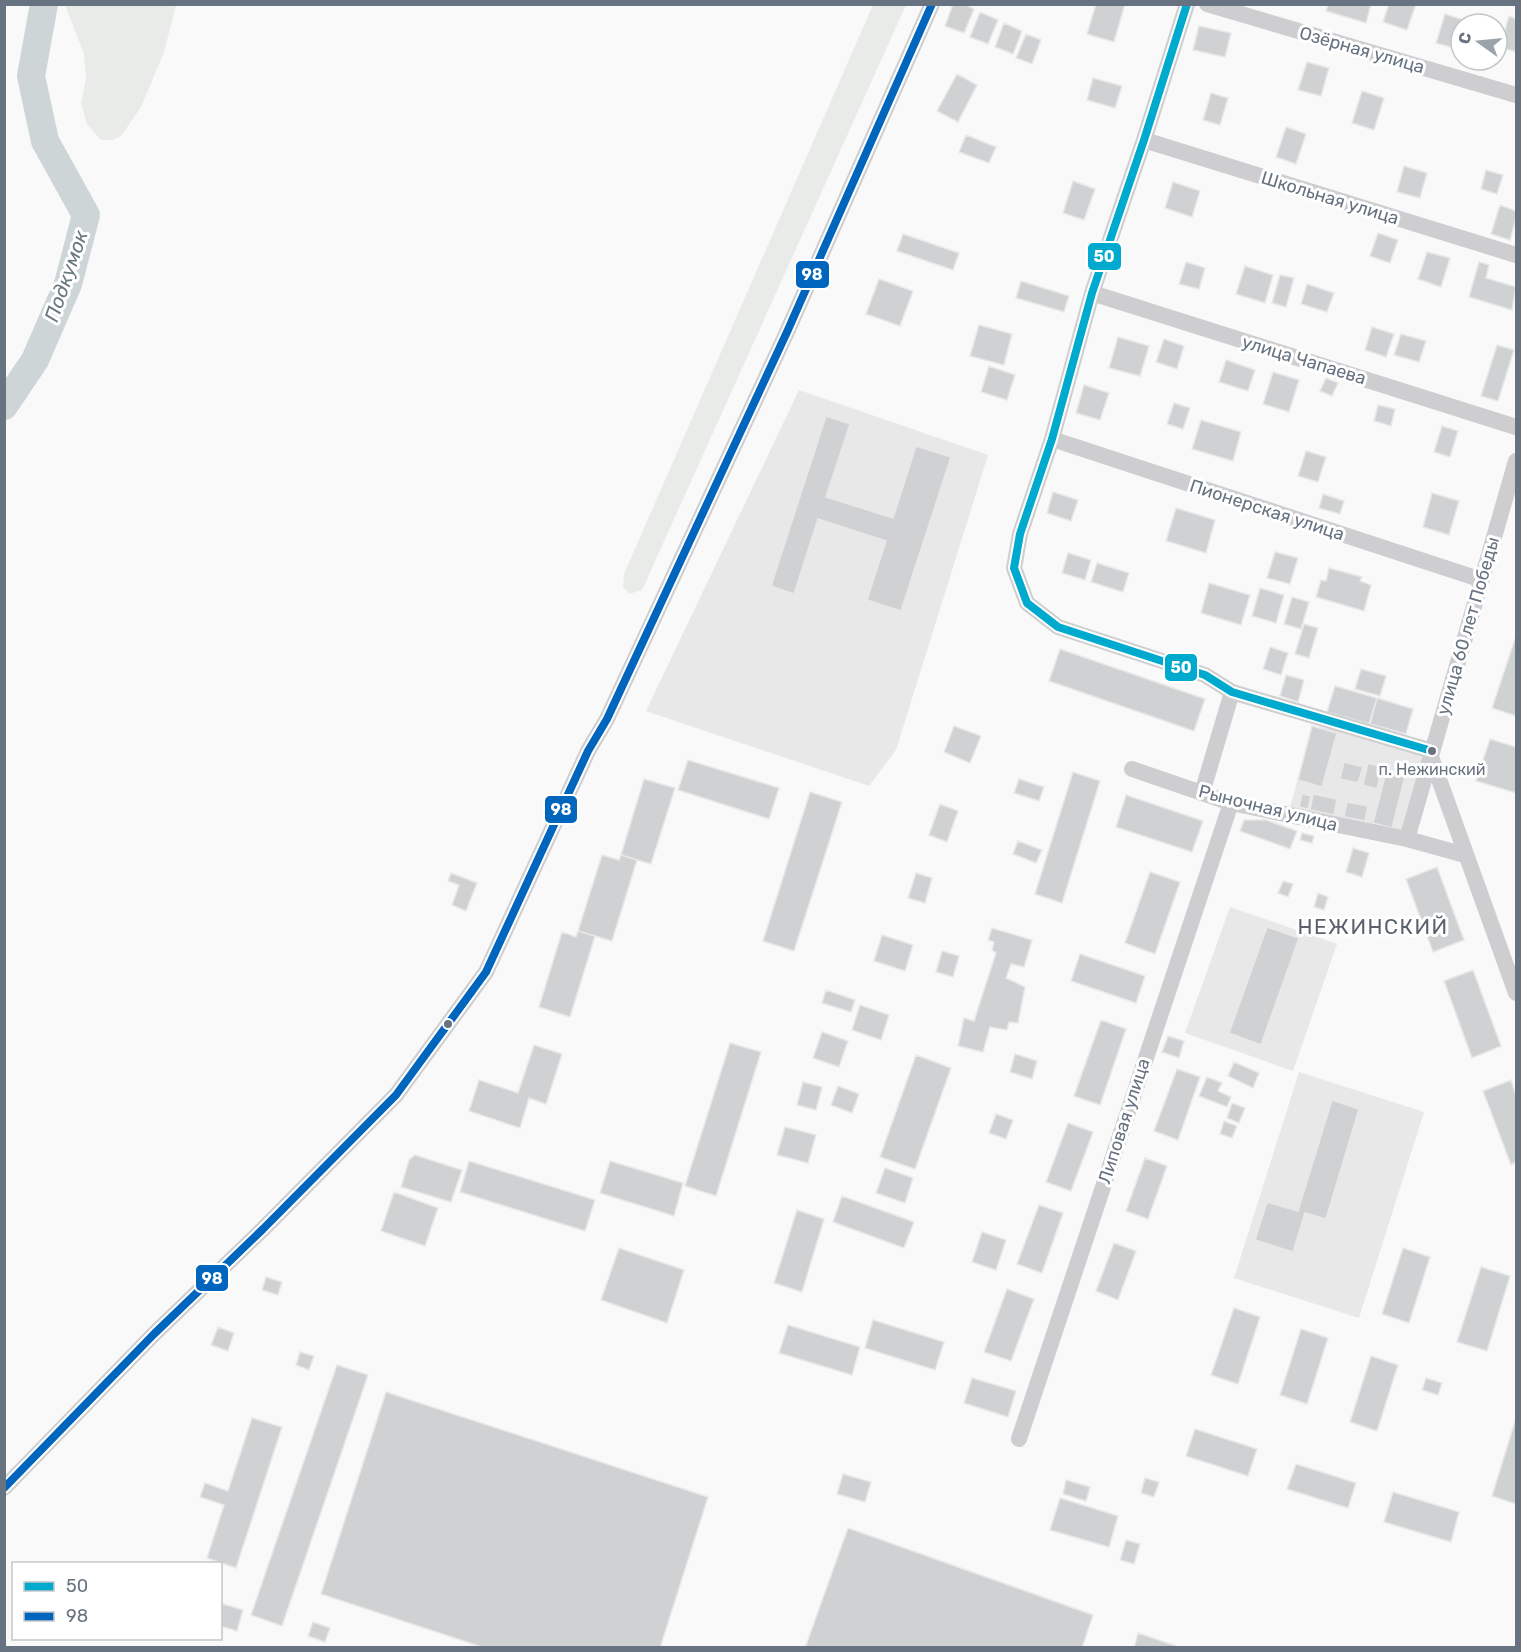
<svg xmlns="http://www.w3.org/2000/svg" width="1521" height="1652" font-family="Rubik,sans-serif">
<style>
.built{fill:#e8e8e9}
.green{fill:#e8ebe7}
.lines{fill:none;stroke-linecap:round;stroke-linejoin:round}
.river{stroke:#ced5d7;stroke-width:28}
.building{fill:#d0d1d2;stroke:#e8e8e8;stroke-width:1.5}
.minor{stroke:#ceced0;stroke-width:16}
.bus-1-casing{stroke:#fff;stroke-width:12}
.bus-2-casing{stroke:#fff;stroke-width:12}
.bus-1{stroke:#00a9ce;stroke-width:8}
.bus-2{stroke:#0065bd;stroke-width:8}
.bus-dot{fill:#677380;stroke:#fff;stroke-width:2}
.labels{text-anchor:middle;stroke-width:6;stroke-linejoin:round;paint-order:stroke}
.bus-label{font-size:16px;fill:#677380;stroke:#fff}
.street-label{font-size:18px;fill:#677380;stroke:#fff}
.water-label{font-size:20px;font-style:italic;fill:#677880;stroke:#fff}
.quarter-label{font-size:21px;letter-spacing:1.5px;fill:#59626c;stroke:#fff}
.line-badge{stroke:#fff;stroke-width:2}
.badge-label{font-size:16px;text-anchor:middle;font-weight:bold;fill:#fff}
</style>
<rect width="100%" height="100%" fill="#f9f9f9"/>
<path class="built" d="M799 390 988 455 896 750 869 786 646 711Z
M1312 726 1412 741 1431 757 1407 839 1288 815Z
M1230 907 1337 944 1293 1071 1185 1033Z
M1299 1072 1424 1112 1359 1318 1234 1278Z"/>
<path class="green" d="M65 5H176L164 52 141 107 121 136 113 140H101L87 124 81 103 86 79 84 54Z
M873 5H906L642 590 629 594 623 587 624 574Z"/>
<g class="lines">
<path class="river" d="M4 406 35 360 68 284 86 215 45 141 31 76 44 4"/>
</g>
<path class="building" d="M953 4H964L974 9 964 33 945 26Z
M1096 4H1125L1114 42 1087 34Z
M1328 4H1371L1366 23 1326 11Z
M1389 4H1416L1407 30 1383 22Z
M980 12 998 20 988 44 970 37Z
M1445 14 1473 23 1461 24V50L1436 43Z
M1509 16 1516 19V52L1500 47Z
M1004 23 1022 31 1013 54 995 47Z
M1199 26 1231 33 1225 57 1193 50Z
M1026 34 1041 40 1032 64 1016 58Z
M1307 62 1329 68 1321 96 1298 90Z
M957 74 977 85 958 122 937 111Z
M1093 78 1122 86 1115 108 1087 100Z
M1362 91 1384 98 1374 130 1352 123Z
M1211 93 1228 98 1220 125 1203 120Z
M1286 127 1306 134 1296 164 1276 157Z
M966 135 996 147 989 163 959 152Z
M1404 166 1427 173 1420 198 1397 192Z
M1486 170 1503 175 1497 194 1481 189Z
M1073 181 1095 189 1084 220 1063 213Z
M1173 182 1200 191 1192 217 1165 208Z
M1500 205 1516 211V219L1510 240 1491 234Z
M1378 233 1398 240 1390 263 1370 256Z
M903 234 959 253 953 270 897 251Z
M1427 252 1450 258 1441 287 1418 279Z
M1186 262 1205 268 1199 289 1179 284Z
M1479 262 1489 265 1486 278 1516 287 1512 310 1469 297Z
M1245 266 1273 275 1265 303 1236 294Z
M1280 275 1294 278 1286 307 1272 303Z
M879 279 913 291 900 326 866 314Z
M1021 281 1069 296 1064 312 1016 298Z
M1307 284 1334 293 1327 312 1301 304Z
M979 325 1012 334 1004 365 970 356Z
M1372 327 1394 334 1386 357 1365 350Z
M1401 334 1426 341 1419 362 1394 355Z
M1118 337 1149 346 1140 376 1109 368Z
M1164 339 1184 346 1177 369 1156 362Z
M1497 345 1514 350 1498 401 1481 396Z
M1226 360 1255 370 1248 391 1219 382Z
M989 366 1015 375 1007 400 981 392Z
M1273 372 1299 380 1289 412 1263 404Z
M1326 378 1338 383 1332 396 1320 391Z
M1084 385 1109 393 1100 420 1076 413Z
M1174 403 1190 408 1183 429 1167 424Z
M1378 405 1395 409 1391 426 1374 421Z
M826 416 850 424 826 497 893 518 916 446 951 457 901 611 867 600 886 541 818 519 794 594 771 586Z
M1201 420 1241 432 1233 461 1192 449Z
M1442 426 1458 431 1450 457 1434 452Z
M1306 451 1326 457 1318 482 1298 476Z
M1053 492 1078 500 1071 521 1047 513Z
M1432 493 1459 501 1449 535 1423 527Z
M1323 494 1344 501 1340 514 1319 508Z
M1176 508 1215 520 1206 553 1166 541Z
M1275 552 1298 558 1290 584 1267 578Z
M1068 553 1091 560 1085 580 1062 573Z
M1097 563 1129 573 1123 592 1091 582Z
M1329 568 1362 577 1360 581 1371 585 1364 611 1316 597 1321 580 1326 581Z
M1209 583 1250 595 1241 625 1201 613Z
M1260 588 1284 595 1276 623 1252 616Z
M1292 597 1309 602 1301 629 1284 624Z
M1304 624 1318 628 1309 658 1295 654Z
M1516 636V716L1492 708Z
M1270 647 1288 653 1281 675 1263 669Z
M1060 649 1205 699 1194 731 1049 681Z
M1361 669 1386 676 1380 696 1355 689Z
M1286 675 1304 680 1298 702 1280 696Z
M1335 686 1377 698 1369 724 1327 712Z
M1377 698 1413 709 1406 734 1370 724Z
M954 726 981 736 970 763 944 752Z
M1312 726 1337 733 1322 787 1298 780Z
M1490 739 1516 747V793L1476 781Z
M688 760 779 788 769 819 678 790Z
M1344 762 1363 767 1358 783 1340 779Z
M1368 763 1382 767 1377 789 1363 785Z
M1073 772 1100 781 1062 903 1035 894Z
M1386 772 1405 777 1392 828 1373 823Z
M644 779 675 788 651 864 621 855Z
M1019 779 1044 787 1039 801 1014 793Z
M810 792 842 802 794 951 763 941Z
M1302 794 1311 796 1308 809 1299 807Z
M1313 794 1337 799 1334 815 1310 810Z
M1126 795 1203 821 1192 852 1116 827Z
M1347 802 1368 806 1365 821 1344 817Z
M940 804 958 811 947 842 929 835Z
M1244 820H1266L1297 831 1290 849 1240 831Z
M1302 833 1314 836 1312 843 1300 840Z
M1018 841 1042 850 1036 863 1013 854Z
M1353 848 1369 853 1362 877 1346 872Z
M602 855 619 860 621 855 637 860 612 941 578 931Z
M1437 867 1464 940 1433 952 1406 879Z
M1150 872 1180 882 1155 954 1125 943Z
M451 873 477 883 466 911 452 905 459 885 448 881Z
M916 873 932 878 925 903 908 898Z
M1283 881 1293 884 1288 897 1278 893Z
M1318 893 1328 897 1324 910 1314 907Z
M1267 927 1299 938 1261 1045 1229 1033Z
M992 928 1032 940 1024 967 1011 964 1006 978 1025 987 1018 1023 1009 1022 1007 1030 990 1027 983 1052 958 1046 964 1018 974 1021 996 953 992 950 994 942 988 940Z
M578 931 595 936 570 1017 539 1007 562 932 576 937Z
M882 935 913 945 905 971 874 961Z
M942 951 959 956 953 977 936 972Z
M1080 954 1145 976 1136 1003 1071 981Z
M1473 970 1501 1046 1472 1058 1444 981Z
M826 990 855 1000 851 1012 822 1003Z
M860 1005 889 1015 881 1040 852 1030Z
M1101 1020 1126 1029 1100 1105 1074 1096Z
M822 1032 848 1041 839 1067 813 1058Z
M1168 1036 1184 1041 1179 1058 1162 1052Z
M730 1043 761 1052 716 1196 685 1186Z
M534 1045 562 1054 546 1104 529 1098 520 1128 469 1111 479 1080 518 1093Z
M1015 1054 1037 1061 1032 1079 1010 1072Z
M916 1055 951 1068 915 1169 880 1157Z
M1234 1062 1259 1073 1253 1088 1228 1076Z
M1177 1069 1200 1077 1178 1140 1154 1131Z
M1207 1077 1222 1083 1218 1091 1231 1097 1227 1107 1199 1096Z
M1511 1080 1516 1096V1162L1511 1165 1483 1091Z
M803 1082 822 1087 816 1110 797 1105Z
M838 1086 859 1094 852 1113 831 1105Z
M1332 1100 1359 1109 1326 1219 1305 1213 1293 1252 1255 1240 1267 1202 1298 1211Z
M1232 1103 1245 1108 1239 1123 1227 1118Z
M996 1114 1013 1120 1006 1139 989 1133Z
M1224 1121 1237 1126 1232 1138 1220 1134Z
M1068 1123 1093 1132 1071 1191 1046 1182Z
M785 1127 816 1135 808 1163 777 1155Z
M415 1155 462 1170 451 1202 401 1187 409 1160Z
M1145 1158 1167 1166 1148 1219 1126 1211Z
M469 1161 595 1200 585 1231 460 1192Z
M610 1161 683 1183 674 1216 600 1193Z
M885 1168 913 1178 905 1203 876 1193Z
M394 1192 438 1208 425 1246 381 1231Z
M842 1196 914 1222 904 1248 833 1222Z
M1039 1205 1063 1213 1042 1273 1017 1264Z
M797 1210 824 1219 802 1292 774 1283Z
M982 1232 1006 1240 996 1270 972 1262Z
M1114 1243 1136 1251 1118 1300 1096 1291Z
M619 1248 684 1270 667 1323 601 1300Z
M1403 1248 1430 1257 1409 1323 1382 1314Z
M1481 1267 1510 1276 1487 1351 1457 1342Z
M266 1277 282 1282 278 1295 262 1290Z
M1007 1289 1034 1299 1011 1361 984 1352Z
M1234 1308 1260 1317 1238 1384 1211 1375Z
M873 1320 944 1342 935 1370 865 1348Z
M788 1325 860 1347 852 1375 779 1353Z
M218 1327 234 1333 228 1351 211 1345Z
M1301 1329 1328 1338 1307 1404 1280 1395Z
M300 1352 314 1356 309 1370 296 1365Z
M1371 1356 1398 1365 1377 1431 1350 1422Z
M337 1365 368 1375 282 1626 251 1615Z
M972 1378 1016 1391 1008 1417 964 1403Z
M1426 1378 1442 1383 1438 1395 1422 1390Z
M386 1392 708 1497 660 1648H485L321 1594Z
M252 1418 282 1427 236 1568 207 1558 224 1505 200 1497 205 1483 228 1491Z
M1516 1418V1504L1492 1496Z
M1195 1429 1257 1449 1248 1476 1186 1456Z
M1296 1464 1356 1483 1348 1508 1287 1489Z
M843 1474 871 1482 865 1502 837 1494Z
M1145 1478 1159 1482 1154 1497 1141 1493Z
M1066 1480 1090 1487 1086 1501 1063 1494Z
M1393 1492 1459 1512 1451 1542 1384 1522Z
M1060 1498 1118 1516 1109 1547 1050 1530Z
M848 1528 1093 1615 1082 1648H805Z
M1126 1540 1140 1544 1134 1564 1120 1560Z
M220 1603 243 1610 237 1631 220 1626Z
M313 1622 330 1628 325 1642 308 1636Z
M1138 1633 1182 1648H1134Z"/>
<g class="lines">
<path class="minor" d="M1187 4 1144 140 1092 293 1052 439 1020 534 1014 568 1027 603 1058 627 1205 675 1232 692 1432 751
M1207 4 1516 95
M1144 140 1516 255
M1092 293 1516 427
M1052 439 1482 580
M1431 757 1516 993
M1132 769 1231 803 1407 839 1465 855
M1202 793 1232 692
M1407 839 1516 461
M1019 1439 1231 803
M4 1488 154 1334 263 1229 396 1095 486 972 588 751 607 719 787 332 932 4"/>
<g class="bus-1-casing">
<path id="bus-1" d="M1187 4 1144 140 1092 293 1052 439 1020 534 1014 568 1027 603 1058 627 1205 675 1232 692 1432 751"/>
</g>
<g class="bus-2-casing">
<path id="bus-2" d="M4 1488 154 1334 263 1229 396 1095 486 972 588 751 607 719 787 332 932 4"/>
</g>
<use href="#bus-1" class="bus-1"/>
<use href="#bus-2" class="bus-2"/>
</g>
<g class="bus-dot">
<circle cx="1432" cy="751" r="5"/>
<circle cx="448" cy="1024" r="5"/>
</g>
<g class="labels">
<g class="bus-label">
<text x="1432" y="775">п. Нежинский</text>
</g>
<g class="street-label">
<text transform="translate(1362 50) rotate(16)" y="6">Озёрная улица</text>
<text transform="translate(1330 198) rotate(17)" y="6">Школьная улица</text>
<text transform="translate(1304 360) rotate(17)" y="6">улица Чапаева</text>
<text transform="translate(1267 510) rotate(18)" y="6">Пионерская улица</text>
<text transform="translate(1468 626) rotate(-74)" y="6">улица 60 лет Победы</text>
<text transform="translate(1268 808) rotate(14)" y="6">Рыночная улица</text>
<text transform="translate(1124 1121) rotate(-72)" y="6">Липовая улица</text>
</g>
<g class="water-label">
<text transform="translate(66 276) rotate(-71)" y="7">Подкумок</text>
</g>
<g class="quarter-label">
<text x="1373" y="934">НЕЖИНСКИЙ</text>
</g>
</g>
<g class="line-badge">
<rect x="1087" y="242" width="35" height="29" rx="6" fill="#00a9ce"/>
<rect x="795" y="260" width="35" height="29" rx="6" fill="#0065bd"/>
<rect x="1164" y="653" width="34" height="29" rx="6" fill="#00a9ce"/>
<rect x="544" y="795" width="34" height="29" rx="6" fill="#0065bd"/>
<rect x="195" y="1264" width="34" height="28" rx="6" fill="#0065bd"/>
</g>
<g class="badge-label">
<text x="1104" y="262">50</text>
<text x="812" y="280">98</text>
<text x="1181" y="673">50</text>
<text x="561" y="815">98</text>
<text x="212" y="1284">98</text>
</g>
<rect width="1521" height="1652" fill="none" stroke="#677380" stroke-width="12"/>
<rect x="12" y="1562" width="210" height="78" fill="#ffffff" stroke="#c2c7cc" stroke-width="1.5"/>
<rect x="24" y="1582" width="30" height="9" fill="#00a9ce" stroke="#c2c7cc" stroke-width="1.5"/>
<text x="66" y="1592" font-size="18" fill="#677380">50</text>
<rect x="24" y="1612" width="30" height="9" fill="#0065bd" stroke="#c2c7cc" stroke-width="1.5"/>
<text x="66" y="1622" font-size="18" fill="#677380">98</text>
<g transform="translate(1479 42) rotate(285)"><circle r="28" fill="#ffffff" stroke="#c2c7cc" stroke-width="1.5"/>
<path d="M0-4.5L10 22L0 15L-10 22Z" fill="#9aa2aa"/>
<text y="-9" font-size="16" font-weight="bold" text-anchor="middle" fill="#677380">С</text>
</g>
</svg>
